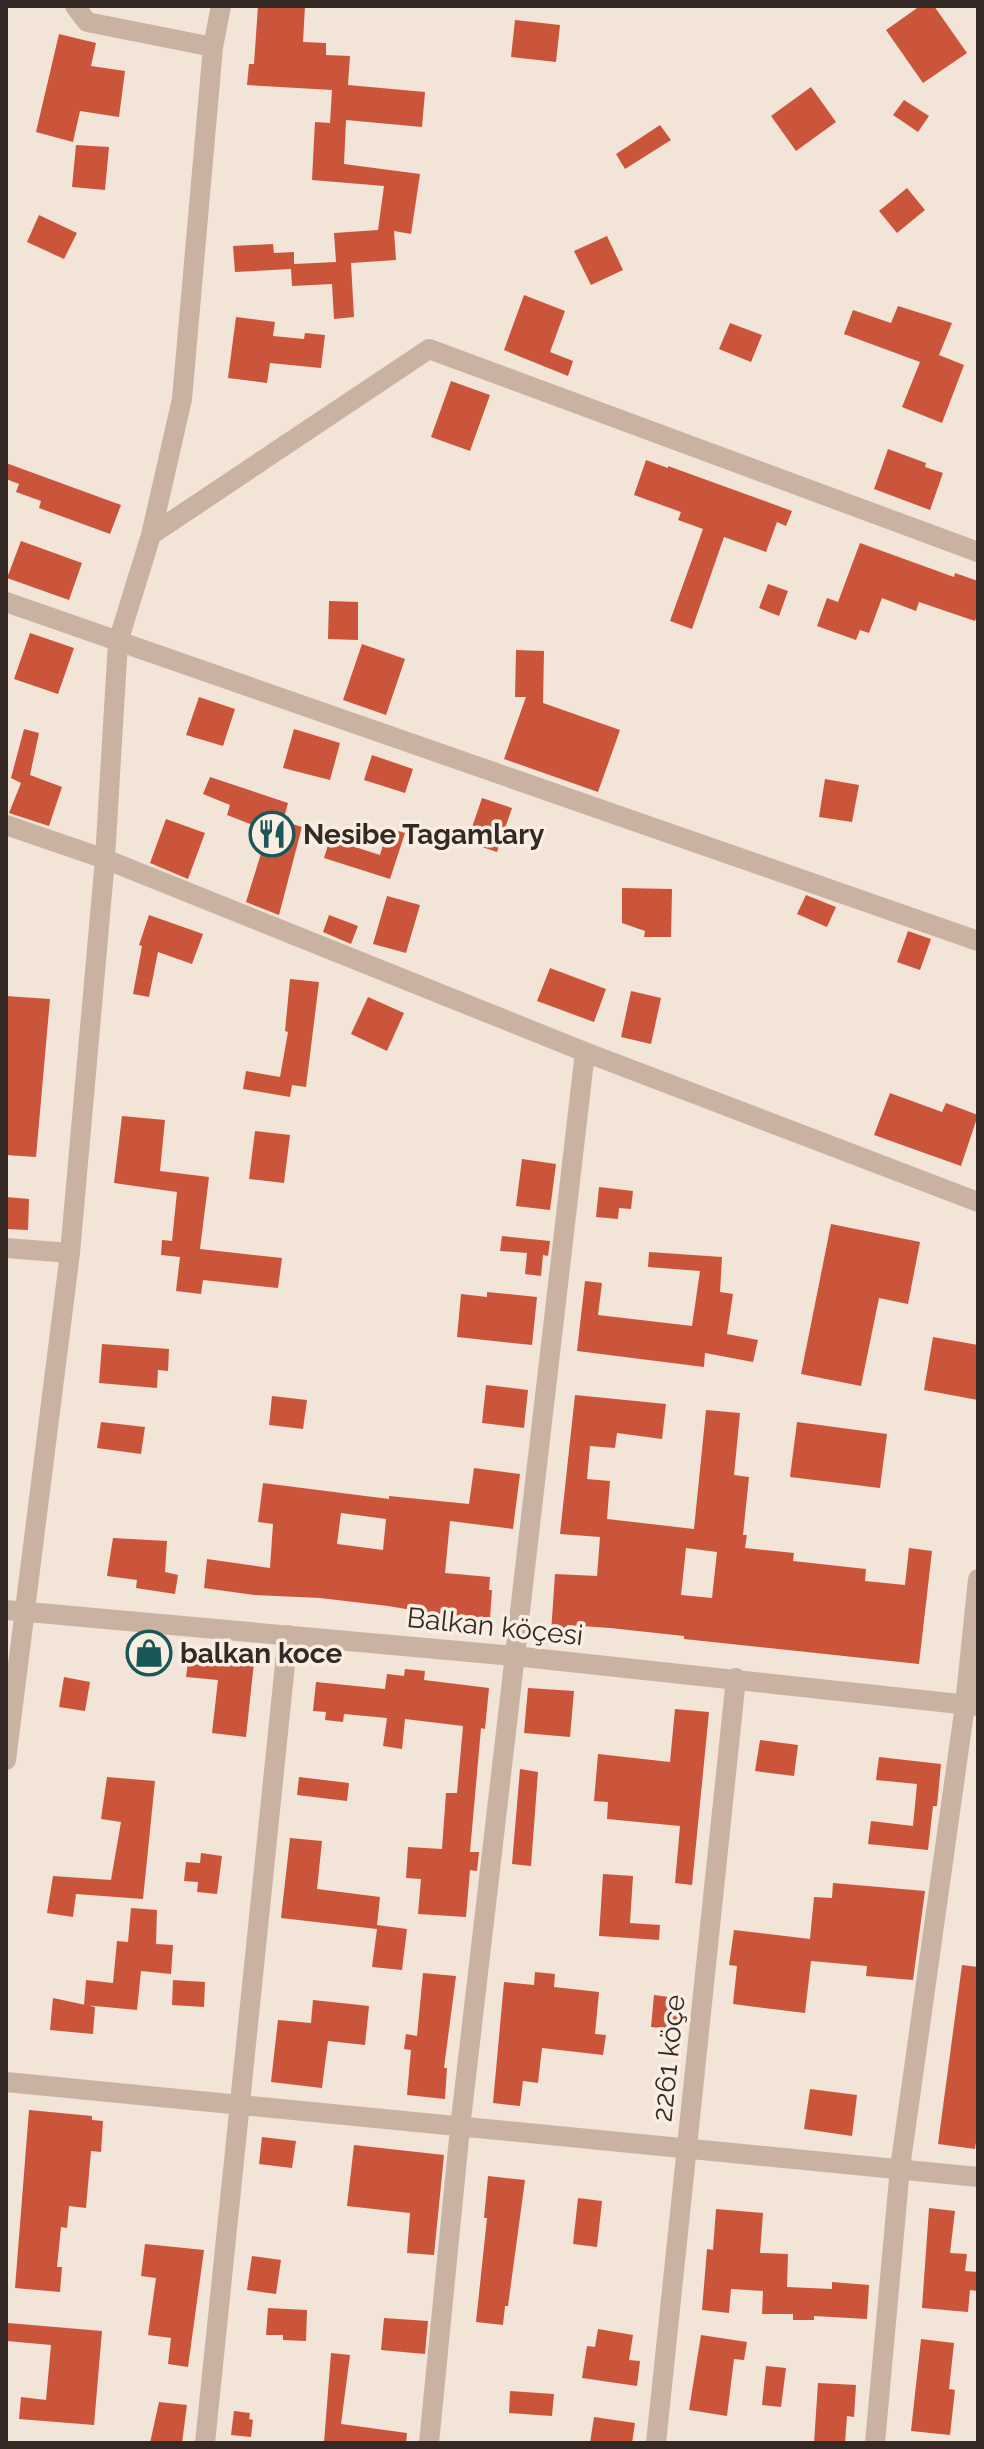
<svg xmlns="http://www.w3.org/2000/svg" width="984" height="2449" font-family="Raleway,sans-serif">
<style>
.building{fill:#cb553b;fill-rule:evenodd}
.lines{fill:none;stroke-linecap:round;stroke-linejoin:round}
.minor{stroke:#cab2a3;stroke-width:20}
.labels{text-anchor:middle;stroke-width:7;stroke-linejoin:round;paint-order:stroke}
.poi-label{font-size:28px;font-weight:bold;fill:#352925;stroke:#faeee3;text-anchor:start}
.street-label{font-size:28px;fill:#352925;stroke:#faeee3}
</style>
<rect width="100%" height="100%" fill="#f2e4d7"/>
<path class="building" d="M258 6H305L303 42 326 43V55L350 56 348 85 425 92 422 127 346 120 344 164 420 174 411 234 394 231 396 260 351 263 354 317 334 319 332 284 292 286 291 269 235 272 233 246 273 244 274 253 294 252V264L336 262 334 233 378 230 384 186 312 180 315 122 330 123 332 90 247 85 249 64H254Z
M920 6H934L967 53 923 83 886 30Z
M515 20 560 25 556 62 511 57Z
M59 34 96 43 91 66 125 71 119 117 80 111 73 142 36 132Z
M811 87 836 122 796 151 771 116Z
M904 100 929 116 918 132 893 115Z
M660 125 671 140 625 169 616 154Z
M76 145 109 147 105 190 72 187Z
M907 188 925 210 897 233 879 211Z
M39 215 77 233 64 259 27 242Z
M607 236 623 270 591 285 574 251Z
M524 295 565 311 550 352 573 361 568 376 504 350Z
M898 306 952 323 939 355 964 365 942 423 902 407 920 362 844 334 853 310 891 323Z
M236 317 275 322 273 336 304 339 305 333 325 335 321 368 270 363 267 383 228 378Z
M730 323 762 335 751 362 719 349Z
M451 381 490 395 470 451 431 437Z
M888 449 926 463 925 467 943 473 930 510 874 489Z
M646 460 668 468V466L792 511 786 526 777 522 766 552 724 537 692 629 670 621 703 529 678 520 681 512 634 495Z
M6 463 121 505 110 534 39 508 41 501 16 492 19 484 6 479Z
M21 541 82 563 69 600 7 578Z
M860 543 954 577 955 573 978 581V613L975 621 919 602 916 611 882 598 869 633 860 630 856 640 817 626 827 598 838 602Z
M768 584 788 591 779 616 759 608Z
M329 601 358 602V640L328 639Z
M30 633 74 648 58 694 14 679Z
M362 644 405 659 386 715 343 700Z
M516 650 544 651 543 703 620 730 598 792 504 759 526 697H515Z
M199 697 235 709 223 746 186 735Z
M24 729 39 733 30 775 62 787 49 826 9 813 21 783 11 778Z
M294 729 340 743 330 780 283 768Z
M372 755 413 769 405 793 364 780Z
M210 777 288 803 283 821 302 827 279 915 246 902 268 831 227 815 230 805 203 794Z
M825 779 859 785 852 822 819 817Z
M482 798 512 808 497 852 467 842Z
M166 819 205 833 188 879 150 863Z
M388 828 405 833 390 879 324 858 330 839 380 855Z
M622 888 672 889 671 937H644L645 931 622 923Z
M806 895 836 907 827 927 797 914Z
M387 896 420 905 406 953 373 944Z
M149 915 203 934 192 964 158 952 149 997 133 994 142 946 139 945Z
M329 915 358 926 351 944 323 932Z
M908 931 931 939 920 970 897 962Z
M550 968 606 989 594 1022 537 1001Z
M290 979 319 982 306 1087 292 1085 290 1097 243 1089 246 1071 280 1077 288 1032 285 1031Z
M631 991 661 998 651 1044 621 1037Z
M6 996 50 999 36 1157 6 1155Z
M368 997 404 1013 387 1051 351 1034Z
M890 1093 942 1112 946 1103 978 1115 961 1166 874 1135Z
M122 1116 165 1120 160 1171 209 1177 200 1249 282 1258 278 1288 203 1280 201 1294 176 1291 180 1257 161 1255 162 1240 172 1241 177 1192 114 1183Z
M255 1131 290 1135 284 1183 249 1179Z
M522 1159 556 1164 550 1210 516 1206Z
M599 1187 633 1191 631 1209 619 1208 618 1219 596 1217Z
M6 1197 29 1199 28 1230 6 1229Z
M831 1224 920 1242 908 1304 879 1298 861 1386 801 1374Z
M502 1236 550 1241 548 1256 543 1255 541 1276 525 1274 527 1253 500 1251Z
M649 1252 722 1257 720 1292 733 1294 727 1334 758 1340 753 1362 705 1353 704 1367 577 1351 585 1281 602 1283 598 1315 692 1326 700 1271 648 1267Z
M487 1292 537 1297 532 1345 457 1337 461 1294 487 1297Z
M933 1337 978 1345V1400L924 1390Z
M102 1344 169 1349 168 1371 158 1370 157 1388 99 1383Z
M486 1385 528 1390 524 1428 482 1423Z
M575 1395 666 1404 662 1439 617 1433 615 1448 590 1446 587 1479 610 1481 607 1519 694 1529 706 1410 740 1413 734 1475 749 1477 743 1535H747L745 1548 794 1553 793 1561 866 1569 865 1581 905 1585 909 1548 932 1551 919 1664 684 1639V1636L610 1628 567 1625 566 1634 551 1633 555 1574 597 1576 600 1537 560 1534ZM686 1548 717 1552 712 1598 681 1595Z
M272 1396 307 1400 303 1429 269 1425Z
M101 1422 145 1427 141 1454 97 1448Z
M797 1422 887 1434 880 1488 790 1477Z
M474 1468 520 1474 513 1529 450 1521 445 1573 490 1577 489 1590H492L490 1618 440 1614 439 1627 423 1625 424 1612 388 1606 320 1598 254 1595 204 1588 207 1559 270 1568 273 1524 258 1522 263 1483 389 1499V1496L469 1504ZM341 1513 386 1519 383 1550 337 1544Z
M113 1538 167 1541 165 1572 178 1575 175 1594 136 1588 137 1580 107 1576Z
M189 1655 254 1662 246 1737 212 1733 218 1680 186 1677Z
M405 1669 425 1671 424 1680 489 1688 485 1729 481 1728 470 1852H479L477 1871 470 1870 466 1917 418 1914 421 1879 406 1878 408 1847 442 1849 446 1793H457L463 1726 405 1719 402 1749 383 1746 387 1718 344 1714 343 1722 325 1720 326 1712 313 1711 316 1682 385 1689 387 1674 404 1676Z
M64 1677 90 1682 85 1711 59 1707Z
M528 1688 574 1691 570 1737 524 1733Z
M675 1709 709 1712 692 1885 675 1883 680 1826 607 1819 608 1802 594 1801 598 1754 670 1762Z
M760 1740 798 1745 794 1776 755 1771Z
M879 1757 941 1764 937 1806H933L928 1850 868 1844 871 1821 913 1826 917 1784 876 1780Z
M520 1769 538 1772 531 1866 512 1864Z
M107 1777 155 1781 143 1899 76 1894 73 1917 47 1913 53 1876 111 1880 121 1822 101 1819Z
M299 1777 349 1783 347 1801 297 1795Z
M290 1838 322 1841 317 1889 380 1897 377 1925 407 1929 402 1970 372 1967 377 1929 281 1918Z
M201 1853 222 1856 217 1894 197 1892 198 1882 184 1881 186 1862 200 1863Z
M603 1874 633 1876 630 1923 660 1925 659 1940 599 1936Z
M833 1883 925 1891 913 1980 866 1976 867 1966 811 1961 805 2013 733 2004 737 1966 729 1965 734 1930 810 1939 814 1897 832 1898Z
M131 1908 157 1910 156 1944 173 1945 171 1974 141 1971 137 2010 84 2005 86 1980 113 1983 117 1941 128 1942Z
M962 1965 978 1967V2129L975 2149 938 2144Z
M535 1972 555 1974 554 1987 599 1992 595 2034 606 2035 603 2055 542 2048 538 2083 523 2081 520 2106 493 2103 504 1982 534 1985Z
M423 1973 456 1976 444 2068H447L445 2099 407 2095 411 2050 404 2049 406 2034 417 2036Z
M173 1980 205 1982 204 2007 172 2005Z
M654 1995 684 1999 680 2030 651 2027Z
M53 1998 95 2007 93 2034 50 2030Z
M313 2000 369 2006 365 2045 328 2041 322 2088 271 2082 278 2020 311 2023Z
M810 2089 857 2095 852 2136 804 2129Z
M29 2110 92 2116V2120L103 2121 101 2152 91 2151 86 2208 69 2206 67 2228 61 2227 57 2267H62L60 2292 15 2288Z
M262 2137 296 2141 292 2168 259 2164Z
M354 2145 444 2155 434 2255 407 2253 410 2213 347 2206Z
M488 2176 525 2180 508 2306H505L503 2325 476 2322 487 2218H484Z
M578 2198 602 2201 597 2247 573 2244Z
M929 2208 955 2211 950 2253 967 2254 965 2271 978 2272V2291L970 2290 968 2312 922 2308Z
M716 2209 763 2213 760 2253 788 2254 787 2287 832 2289V2282L869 2285 867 2319 814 2316V2320H793V2314H762L763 2291 731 2289 729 2313 702 2310 707 2249 713 2250Z
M145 2244 204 2250 188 2367 168 2364 171 2338 148 2335 156 2278 141 2276Z
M252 2256 281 2260 276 2294 247 2290Z
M268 2308 307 2310 306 2341 283 2340V2335H266Z
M384 2318 428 2321 425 2354 381 2350Z
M8 2323 102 2331 94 2425 19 2419 21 2397 46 2400 51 2345 7 2341Z
M598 2329 633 2335 629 2360 640 2361 637 2386 582 2378 587 2346 595 2347Z
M701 2335 747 2342 744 2360 734 2359 727 2416 689 2410Z
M921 2339 954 2343 949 2389 955 2390 950 2435 911 2431Z
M331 2353 350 2355 341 2424 407 2433 406 2443H324Z
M766 2366 786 2368 781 2407 762 2405Z
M818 2383 856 2385 854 2417 847 2416 845 2443H814Z
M510 2391 554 2394 552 2416 509 2413Z
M159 2402 187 2405 182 2443H150Z
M234 2411 250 2413 249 2419 253 2420 251 2437 231 2435Z
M594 2417 635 2423 632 2443H590Z"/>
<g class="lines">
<path class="minor" d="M75 6 87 22 213 47
M151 535 182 399 213 47 221 6
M6 602 978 941
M6 825 105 859 585 1052 978 1202
M6 1248 70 1253 6 1760
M70 1253 105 859 118 642 151 535 429 349 978 552
M6 1610 514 1656 978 1706
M6 2082 978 2177
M205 2443 288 1635
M429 2443 460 2128 585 1052
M656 2443 736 1678
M875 2443 900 2168 965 1705 978 1579"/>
</g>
<defs>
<g id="restaurant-ring" transform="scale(2.3)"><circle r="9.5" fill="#faeee3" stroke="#195758" stroke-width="1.5"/><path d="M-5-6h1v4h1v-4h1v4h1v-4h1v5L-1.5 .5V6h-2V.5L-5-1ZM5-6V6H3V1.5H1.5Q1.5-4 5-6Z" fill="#195758"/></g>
<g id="shop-ring" transform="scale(2.3)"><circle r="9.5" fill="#faeee3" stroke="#195758" stroke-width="1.5"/><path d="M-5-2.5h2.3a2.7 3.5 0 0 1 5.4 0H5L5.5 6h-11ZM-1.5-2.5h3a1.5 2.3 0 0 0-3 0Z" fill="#195758"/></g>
</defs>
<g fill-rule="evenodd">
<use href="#restaurant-ring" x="272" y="834"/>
<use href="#shop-ring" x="149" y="1653"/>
</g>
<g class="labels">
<g class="poi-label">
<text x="303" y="844">Nesibe Tagamlary</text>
<text x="180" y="1663">balkan koce</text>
</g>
<g class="street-label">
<text transform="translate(495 1626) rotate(6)" y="10">Balkan köçesi</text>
<text transform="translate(668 2058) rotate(-84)" y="10">2261 köçe</text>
</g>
</g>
<rect width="984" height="2449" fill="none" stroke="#352925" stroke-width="16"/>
</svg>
